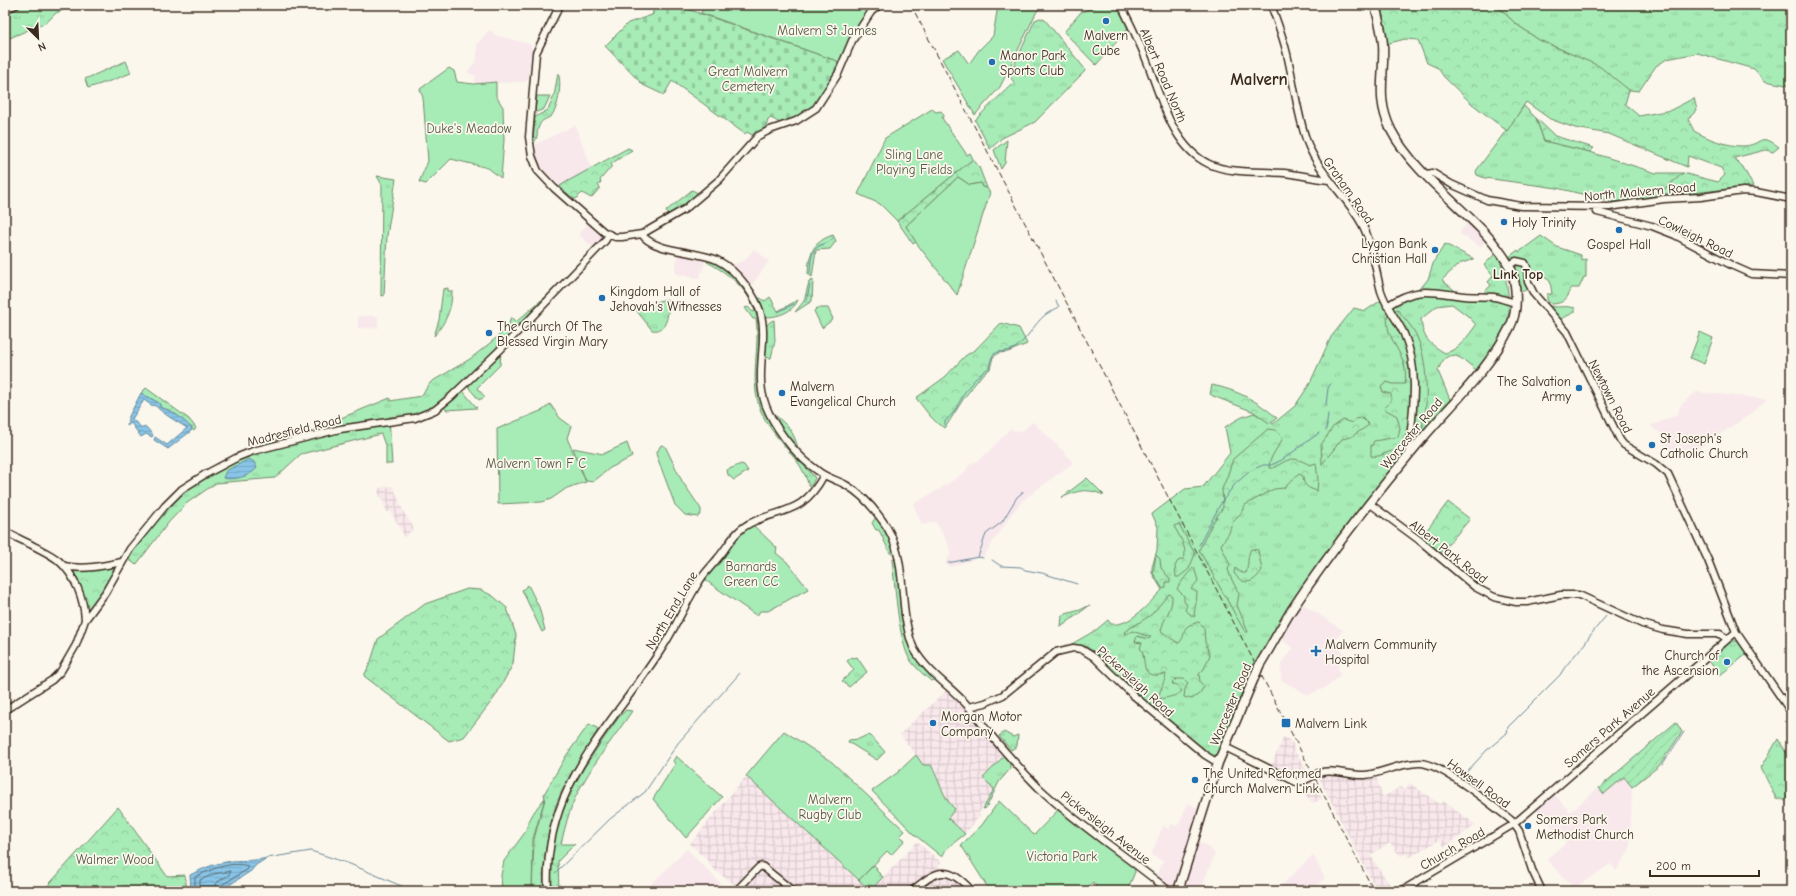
<svg xmlns="http://www.w3.org/2000/svg" width="1796" height="896" font-family="'Comic Neue',sans-serif">
<style>
.built{fill:#f8e8ec}
.industrial{fill:url(#industrial-grid)}
.grass{fill:url(#grass-tufts);stroke:#718a6a;fill-rule:evenodd}
.forest{fill:url(#forest-crowns);stroke:#718a6a}
.cemetery{fill:url(#cemetery-stones);stroke:#718a6a}
.park{fill:#a7ebb6;stroke:#718a6a}
.garden{fill:url(#garden-furrows);stroke:#718a6a}
.water{fill:url(#water-rules);stroke:#698797}
.lines{fill:none;stroke-linecap:round;stroke-linejoin:round}
.shore{stroke:#5a686f;stroke-width:1}
.stream{stroke:#698797;stroke-width:1}
.secondary-casing{stroke:#3b2a1e;stroke-width:9}
.highway-casing{stroke:#3b2a1e;stroke-width:11}
.secondary{stroke:#fbf7ec;stroke-width:6}
.highway{stroke:#fbf7ec;stroke-width:8}
.rail{stroke:#3b2a1e;stroke-width:1;stroke-dasharray:6 3;stroke-linecap:butt}
.secondary-bridge-casing{stroke:#3b2a1e;stroke-width:9;stroke-linecap:butt}
.highway-bridge-casing{stroke:#3b2a1e;stroke-width:11;stroke-linecap:butt}
.secondary-bridge{stroke:#fbf7ec;stroke-width:6}
.highway-bridge{stroke:#fbf7ec;stroke-width:8}
.poi-dot{fill:#1f6fb2;stroke:#fbf7ec;stroke-width:1.5}
.labels{text-anchor:middle;stroke-width:3.5;stroke-linejoin:round;paint-order:stroke}
.park-label{font-size:13px;fill:#565a44;stroke:#fbf7ec}
.poi-label{font-size:13px;fill:#3b2a1e;stroke:#fbf7ec;text-anchor:start}
.street-label{font-size:13px;fill:#3b2a1e;stroke:#fbf7ec}
.neighbourhood-label{font-size:14px;font-weight:bold;fill:#3b2a1e;stroke:#fbf7ec}
.district-label{font-size:17px;font-weight:bold;fill:#3b2a1e;stroke:#fbf7ec}
</style>
<defs>
<pattern id="industrial-grid" width="8" height="8" patternUnits="userSpaceOnUse"><rect width="8" height="8" fill="#f8e8ec"/><path d="M0 4h8M4 0v8" fill="none" stroke="#d6c7ca"/></pattern>
<pattern id="grass-tufts" width="24" height="20" patternUnits="userSpaceOnUse"><rect width="24" height="20" fill="#a7ebb6"/><path d="M3 7l-1-3M5 7V3M7 7l1-3M15 17l-1-3M17 17v-4M19 17l1-3" fill="none" stroke="#91ca9c"/></pattern>
<pattern id="forest-crowns" width="20" height="18" patternUnits="userSpaceOnUse"><rect width="20" height="18" fill="#a7ebb6"/><path d="M2 6a3 3 0 1 1 6 0M12 15a3 3 0 1 1 6 0" fill="none" stroke="#91ca9c"/></pattern>
<pattern id="cemetery-stones" width="16" height="16" patternUnits="userSpaceOnUse"><rect width="16" height="16" fill="#a7ebb6"/><path d="M2 7V4a2 2 0 0 1 4 0v3zM10 15v-3a2 2 0 0 1 4 0v3z" fill="#91ca9c"/></pattern>
<pattern id="garden-furrows" width="10" height="10" patternUnits="userSpaceOnUse"><rect width="10" height="10" fill="#a7ebb6"/><path d="M-1 1l2-2M0 10L10 0M9 11l2-2" fill="none" stroke="#91ca9c"/></pattern>
<pattern id="water-rules" width="6" height="5" patternUnits="userSpaceOnUse"><rect width="6" height="5" fill="#88c5e8"/><path d="M0 2.5h6" fill="none" stroke="#76a9c7"/></pattern>
</defs>
<rect width="100%" height="100%" fill="#fbf7ec"/>
<filter id="ink" filterUnits="userSpaceOnUse"><feTurbulence type="fractalNoise" baseFrequency=".025" numOctaves="2"/><feDisplacementMap in="SourceGraphic" scale="8" xChannelSelector="R" yChannelSelector="G"/><feConvolveMatrix kernelMatrix="1 2 1 2 8 2 1 2 1" color-interpolation-filters="sRGB"/></filter>
<g filter="url(#ink)">
<path class="built" d="M490 30 497 36 530 44 532 48 528 80 524 82 474 84 476 76 467 72 477 60V45L482 38Z
M575 125 592 169 560 186 544 171 538 162 535 151 536 144Z
M1469 221 1488 240 1480 247 1459 233Z
M589 223 603 235V239L594 249 579 234Z
M754 249 769 261 750 288 732 265 745 260Z
M678 253 705 259 704 266 699 279 677 274 675 271Z
M358 316H378V328H358Z
M1696 392 1767 399 1749 415 1689 455 1678 445 1674 452 1663 446 1667 438 1650 426 1677 415 1681 405Z
M1033 422 1066 454 1073 463 1023 500 1010 516 984 556 950 567 945 563 951 554 948 544 936 522 922 525 913 504 940 489 965 472 970 464 978 461 987 453 1010 429 1021 432Z
M1301 603 1343 630 1334 642 1344 654 1337 659 1340 676 1327 687 1308 695 1281 680V663L1293 648 1279 638Z
M1624 777 1632 787 1630 849 1616 871 1611 864 1574 888 1546 859 1566 843 1536 809 1554 794 1570 812 1597 789 1599 788 1604 794Z
M1188 803 1198 809 1175 887 1162 883 1156 876 1163 861 1151 855 1163 826 1169 829 1171 824 1176 826 1179 824Z
M1197 841 1204 844 1215 853 1201 889 1196 891H1182Z
M687 849 728 891H644Z
M1313 855 1325 878 1310 891H1276Z"/>
<path class="industrial" d="M393 486 404 513 414 528 405 537 391 512H387L378 491 381 487Z
M947 690 970 714 1004 756 983 778 994 789 979 813 980 816 965 834 948 818 947 799 931 765H923L900 734Z
M1283 737 1287 738 1294 745 1293 748 1310 775 1322 799 1312 803 1301 790 1308 786 1306 782 1275 768 1272 764Z
M1322 775 1349 777 1376 776 1383 797 1400 787 1405 790 1409 783 1440 804 1443 801 1476 825 1445 847 1439 840 1409 858 1406 853 1400 856 1390 843 1370 855 1394 891H1377L1318 776Z
M746 776 859 880 870 891H743L712 868 708 861 690 844Z
M917 842 941 862 939 866 942 876 957 880 968 891H870Z"/>
<path class="grass" d="M5 5H76L56 13 47 22 5 40Z
M1496 5H1791V86L1765 81 1754 69 1697 53 1667 59 1656 66 1639 91 1629 90 1565 51 1539 40 1516 24Z
M1040 18 1045 20 1085 69V71L1035 122 1002 138 990 149 975 120 1014 82 1009 76 1035 20Z
M558 73C562 81 559 107 552 115 549 119 542 119 540 124 535 133 540 135 533 144L535 117 548 110 554 96Z
M537 96H550L544 109 537 112 535 111Z
M1524 106 1536 118 1544 141 1590 152 1656 173H1683L1659 194 1622 204 1557 188 1485 178 1477 175 1476 171Z
M377 176 396 179 387 236 384 296 381 295 382 185Z
M692 190 698 193V196L680 209 668 215 666 211Z
M833 235 836 241 830 249 816 250 812 277 808 274C809 254 812 242 833 235Z
M1541 236 1557 247 1581 255V260L1586 259V277H1584L1579 288H1571C1568 299 1563 304 1551 304L1547 300V294H1552L1550 281 1540 274H1533L1532 279H1525L1528 289 1519 293 1518 286 1520 282 1514 272 1517 266 1515 259 1509 257 1518 250 1519 252Z
M1445 244 1474 259 1459 264 1442 280 1459 294 1482 295 1491 285 1488 282 1493 276 1484 265 1496 253 1497 254C1507 274 1515 315 1503 336 1496 348 1486 359 1477 371 1462 358 1447 344 1438 371L1451 402C1408 447 1368 496 1331 546 1300 589 1270 633 1247 680 1237 703 1229 728 1220 751L1216 757H1211L1141 698 1093 651 1085 646 1070 645 1096 630 1108 620 1111 624C1130 627 1150 602 1162 590L1152 573V567L1157 550 1158 527 1152 514 1185 489 1203 487 1230 453 1225 427 1242 417 1254 413 1273 424 1295 406 1309 385 1331 337 1354 308 1365 311 1380 301 1386 306 1417 293 1428 279 1434 261ZM1452 304 1469 317 1476 325C1468 336 1459 350 1445 353 1428 343 1423 338 1421 319L1437 306Z
M708 260C744 277 761 306 759 346 758 364 755 382 761 400 766 418 776 431 787 445 790 448 791 452 794 455 800 462 807 468 813 475L815 478 811 486H809C806 477 802 467 795 459 782 442 766 427 759 406 750 377 760 348 756 319H753L745 308 748 307 753 312 755 311C747 288 728 273 707 262Z
M813 280 812 301 795 312 804 301 809 282Z
M448 288V291H452C452 309 446 322 434 336L439 320 443 289Z
M552 293 481 365 434 409 411 416 389 417 392 464H386V448L381 434 301 454 275 478 216 483 187 503 169 522 136 565 127 558 159 515 180 493 206 476 251 453 266 440 301 437 336 420 390 398V401L421 396 431 382 470 359 495 339 508 327 511 317 516 322 540 301Z
M770 297 778 311 798 300C793 312 778 317 766 317L763 314 758 299 760 298 765 301Z
M666 299 669 301C668 313 668 333 652 330L636 310 644 305Z
M1542 302C1556 311 1561 304 1575 308V312L1559 320Z
M774 320 775 341 771 358 764 357C764 344 760 324 774 320Z
M501 352 500 365 477 388 485 397 479 400 469 388V384Z
M463 391 477 408 447 410 443 407Z
M773 413C787 426 793 429 798 448L790 440 772 415Z
M1087 478 1104 495C1085 488 1079 490 1061 498Z
M876 517 890 538 895 552 892 554 890 553 879 530H876L872 523Z
M895 559C903 606 895 643 934 679V680L931 681C923 674 913 666 908 656 898 634 895 585 892 560Z
M528 585 539 607 545 630 542 632 522 590Z
M1090 605 1061 627 1062 615 1080 610Z
M1731 641H1737L1747 654 1720 675 1708 660Z
M852 657 854 658 857 657 867 672 849 687 842 681 854 670 847 661Z
M626 710 632 711C616 735 597 758 583 783 571 802 566 823 561 844H575L558 861 559 891H552C547 815 578 775 619 717Z
M589 724 597 728V732C588 749 576 764 567 781 548 815 544 853 543 891H532L534 839 545 799 544 794 566 756Z
M1004 732 1013 737 1018 735 1017 746 1011 750 999 736Z
M867 735 871 736 885 752 877 760 848 742 849 740 859 739Z
M1778 739 1791 761V783L1786 800 1776 798 1761 768Z
M1004 756 1010 764V769L999 782 986 808 983 809 994 789 983 778Z
M874 865 877 868 876 870 883 877 870 891 859 880Z"/>
<path class="forest" d="M1382 5H1496L1516 24 1539 40 1599 66 1629 90 1625 104 1639 116 1671 110 1694 98 1697 110 1688 119 1694 131C1708 139 1727 146 1742 146 1763 146 1758 131 1779 147L1773 152 1766 150 1734 158 1743 167 1753 186 1693 193 1659 194 1683 173 1718 182 1725 175 1721 168 1688 156 1687 167 1609 134 1575 128 1550 119 1526 102 1507 131 1471 103 1444 77 1438 68 1427 63 1418 40 1405 39 1386 44Z
M1536 118 1555 136 1594 148 1590 152 1544 141Z
M628 148 632 150 611 164 612 166 600 180 601 182 598 185 600 188 591 198 582 193 576 199H574L561 188 560 186 568 181Z
M973 159 979 167 987 188 983 187 981 183 970 185 958 177 906 226 916 242 913 244 897 221Z
M1397 309C1404 318 1413 327 1417 337 1426 357 1427 384 1426 405 1426 416 1420 425 1423 436L1397 466 1393 463 1396 455 1395 451C1385 451 1382 458 1371 456V447L1374 441 1398 437 1400 428 1397 416 1384 409 1391 401V394L1383 392 1381 387 1387 382 1393 384H1405C1408 359 1397 353 1389 332 1388 327 1387 321 1387 316Z
M1001 323 1019 328 1027 344 1008 352 999 353 993 357 990 369 981 376 964 398 945 428 938 424 930 416 916 398 945 377 965 356 976 349Z
M1700 332 1713 338 1704 364 1690 358Z
M1212 385C1237 390 1258 401 1277 418L1269 423 1254 412 1213 396 1210 394Z
M146 388 189 419 196 428 194 431 169 410 161 408 159 403 141 393Z
M1362 418 1369 425 1351 437 1342 439 1322 464 1321 445 1333 427 1343 420 1352 423 1355 419Z
M1268 429 1276 430 1283 438C1278 448 1269 457 1269 468H1273C1290 459 1291 455 1310 465L1316 463 1318 480 1317 491C1308 488 1303 486 1303 476L1299 474 1284 488 1274 489 1245 505 1240 515 1232 523 1229 533 1221 545 1230 565 1228 569 1230 576 1239 594 1237 605 1248 632H1245L1199 550 1212 524 1223 507 1222 489 1227 477 1233 459Z
M1448 502 1470 519 1439 555 1420 539Z
M1179 524 1195 554 1189 569 1179 577H1176L1175 566 1178 561 1184 559C1188 548 1179 536 1174 526Z
M1251 549 1258 550 1262 570C1255 582 1244 588 1234 573L1235 568 1242 573H1246C1249 564 1247 556 1251 549Z
M1156 555 1160 559 1161 568 1170 579V582H1166V587L1163 589 1153 573Z
M118 565 86 616 71 570H95Z
M1194 567 1198 581 1191 589 1197 592C1197 602 1194 609 1194 617L1185 610 1187 605 1184 601V596L1177 589C1180 583 1189 572 1194 567Z
M467 589 481 590 493 596 507 608 516 635 513 664 495 697 464 737 449 741 364 676 371 661 378 639 425 604Z
M1169 594 1172 596C1173 610 1163 618 1161 631 1167 635 1172 640 1179 643 1189 633 1177 627 1199 622L1204 628 1205 642 1210 655 1204 669 1199 674 1200 682 1204 687 1199 694 1192 699 1184 697 1185 689 1188 683 1184 679H1176L1172 683 1174 685 1178 686 1182 691C1176 697 1168 697 1159 699 1158 692 1165 682 1166 674 1162 674 1157 676 1153 675 1140 673 1147 655 1140 648L1142 643 1135 642 1137 636 1149 639 1151 637 1132 631 1125 635 1124 632 1151 615Z
M118 807 167 876 185 875 187 891H43Z"/>
<path class="cemetery" d="M655 5 668 8 676 5 840 62 816 105 793 119 785 122 780 123 771 118 768 120 766 127 752 135 747 132 745 134 672 81 664 95 643 85 605 46 628 23 652 15Z"/>
<path class="park" d="M704 5H875C859 21 850 41 840 62L701 13Z
M998 5H1043L1037 11 1000 87 975 115 942 59 959 50 969 64 979 50 993 36Z
M1101 5H1118L1128 29 1096 65 1064 32 1081 12Z
M126 61 131 73 113 80 88 88 85 79Z
M449 68 454 71 457 82 474 84 496 82V96L503 107 504 140 501 178 488 168 451 159 426 184 419 182 428 161 423 98 420 89Z
M932 109 936 112 941 111 944 115 942 118 967 155 970 153 973 159 897 221 880 204 858 194 885 138Z
M1007 140 1005 163 1001 169 994 150Z
M958 177 970 185 981 183 983 187 987 188 990 193 957 295 917 244 906 226Z
M817 308H828L833 319 822 328 814 311Z
M550 404 560 418 571 426 567 438 586 482 567 488 551 499 542 502 498 504 497 429 543 410Z
M627 443 632 457 610 468 593 482 586 481 573 448 603 454Z
M661 445 665 446 682 481 701 509V513L698 517 685 515 675 505 656 454Z
M741 464 744 465 748 471 734 480 728 475 727 470Z
M753 525 777 548 776 553 787 562 808 589 768 611H760L757 616 705 580C710 573 716 567 721 560 732 546 737 533 753 525Z
M784 731 832 762 905 831 900 836 905 840 891 855 887 851 859 880 746 776Z
M916 755 923 765H931C939 779 943 799 955 809L948 818 965 834 946 849 942 857 915 835 872 791 897 773Z
M676 756 722 797 686 838 653 799 675 764 673 761Z
M545 798 533 839 532 891H502L501 875 504 861 526 831C528 819 537 807 545 798Z
M999 801 1034 835 1060 808 1134 866 1135 872 1127 891H1097L1096 886 1093 882 1083 891H990L961 845 982 825Z"/>
<path class="garden" d="M1676 722 1682 732 1659 766 1632 787 1624 777 1604 794 1599 788Z"/>
<path class="water" d="M141 393 159 403 161 408C174 410 183 420 192 428L191 431 168 449 154 440 155 437 167 445 187 428C179 423 160 412 156 406L151 405 144 400 132 419 142 428 146 427 153 435 152 437 146 434 141 437 131 423 127 426 128 418Z
M249 459 254 462 257 468C251 476 233 481 223 478L226 471Z
M267 858 256 865 251 871 220 891H191L190 875C202 869 213 864 226 862 240 859 252 862 267 858Z"/>
<g class="lines">
<path class="shore" d="M195 891V877C212 869 230 861 248 866V869L220 886 218 891
M200 891V880L214 874 230 871V874L216 883 213 891"/>
<path class="stream" d="M810 273C811 264 810 250 819 246 825 243 829 243 833 238
M806 302 810 285
M778 312 794 304
M1326 405 1328 388 1332 382
M945 425V421C954 414 958 405 963 395 968 386 980 373 989 368 993 344 1001 356 1015 348 1027 340 1034 324 1045 315 1049 312 1054 310 1059 307L1056 301
M1326 431 1328 414
M1199 545 1221 503 1235 484 1250 471 1263 465H1271L1282 460 1319 433
M978 557 986 534 1002 522 1017 497 1023 492
M992 560 1001 566 1021 567 1025 570 1042 573 1077 584
M948 563 978 557 983 558
M1662 765 1684 732
M1461 778 1487 750 1507 733 1508 727 1560 675 1565 667 1586 642 1588 638 1606 616
M267 858 311 851 350 864 413 891
M555 873 610 819 645 792 678 743 740 673
M536 891 542 885"/>
<g class="secondary-casing">
<path id="secondary" d="M560 5 536 53 529 137 532 156 538 171 554 188 604 232 615 237H622L642 234 685 209 719 180 758 136 770 130 796 121 816 108 838 74 852 41 871 12 879 5
M1121 5C1129 21 1137 37 1144 54 1159 89 1170 146 1209 164 1231 174 1260 171 1284 173 1299 175 1314 178 1329 180
M1271 5C1277 21 1283 37 1287 54 1294 83 1297 114 1307 142 1319 174 1346 195 1362 224 1373 245 1375 269 1381 291 1386 307 1397 319 1404 334 1421 373 1412 415 1408 456
M5 9 16 5
M1426 174 1433 173 1451 184 1487 200 1521 206 1609 207 1664 199 1701 197 1743 191 1756 192 1791 199
M1595 207 1597 212 1652 226 1675 235 1733 266 1751 274 1791 276
M642 234C652 252 698 251 717 260 729 266 739 276 747 287 752 294 757 302 760 311 770 344 751 377 769 413 780 435 798 457 818 471 827 478 837 480 846 485 860 493 873 507 882 520 903 547 901 582 905 615 907 626 909 639 914 649 927 672 950 686 967 705 975 714 982 724 989 733 1005 752 1021 770 1038 787 1079 826 1126 855 1169 891
M1509 265 1516 261 1525 263 1527 267 1528 282 1534 294 1567 332 1620 440 1624 445 1656 464 1668 474 1708 560 1736 632 1791 712
M1387 306C1417 286 1430 292 1464 296 1474 297 1484 296 1494 297 1502 298 1508 302 1515 302
M1369 503 1419 540 1475 587 1494 597 1516 602H1527L1561 595H1579L1642 624 1663 630 1688 634H1720L1727 639
M5 531C12 536 22 540 30 544 39 549 51 554 59 561 75 575 84 599 85 620
M64 566C84 570 103 566 122 562
M969 707 985 703 1003 695 1056 652 1073 648 1081 649 1094 657 1133 695 1205 755 1218 763
M5 710 52 680 61 671 76 645 85 620 105 593 130 549 165 506 182 489 204 475 238 457 253 451 340 429 415 418 435 410 451 397 502 348 605 241 609 234
M1225 747 1296 782 1303 781
M1319 773C1333 768 1350 776 1365 775 1383 773 1400 763 1419 763 1440 762 1493 806 1511 820L1519 831 1532 870 1542 891
M548 891C542 784 612 728 664 645 677 625 686 602 699 582 704 573 712 566 718 558 725 550 730 540 738 532 755 515 782 516 801 503 811 496 818 486 824 475
M736 891 759 867 762 866 793 891
M912 891C937 870 947 864 972 891
M1401 891 1514 824 1736 632"/>
</g>
<g class="highway-casing">
<path id="highway" d="M1259 666C1270 648 1280 629 1291 611 1329 553 1372 499 1416 446 1448 407 1488 372 1510 327 1518 312 1517 288 1512 272 1506 257 1493 242 1482 230 1453 200 1410 167 1391 130 1375 97 1385 77 1383 44 1382 31 1378 18 1375 5
M1178 891 1218 763 1257 671"/>
</g>
<use href="#secondary" class="secondary"/>
<use href="#highway" class="highway"/>
<path class="rail" d="M911 5 1374 891"/>
<g class="secondary-bridge-casing">
<path id="secondary-bridge" d="M1303 781 1319 773"/>
</g>
<g class="highway-bridge-casing">
<path id="highway-bridge" d="M1257 671 1259 666"/>
</g>
<use href="#secondary-bridge" class="secondary-bridge"/>
<use href="#highway-bridge" class="highway-bridge"/>
</g>
</g>
<g class="poi-dot">
<circle cx="1106" cy="21" r="4"/>
<circle cx="992" cy="62" r="4"/>
<circle cx="1504" cy="222" r="4"/>
<circle cx="1619" cy="230" r="4"/>
<circle cx="1435" cy="250" r="4"/>
<circle cx="602" cy="298" r="4"/>
<circle cx="489" cy="333" r="4"/>
<circle cx="1579" cy="388" r="4"/>
<circle cx="782" cy="393" r="4"/>
<circle cx="1652" cy="445" r="4"/>
<path d="M1314 645h4v4h4v4h-4v4h-4v-4h-4v-4h4z"/>
<circle cx="1727" cy="662" r="4"/>
<circle cx="933" cy="723" r="4"/>
<rect x="1281" y="718" width="10" height="10" rx="2"/>
<circle cx="1195" cy="780" r="4"/>
<circle cx="1528" cy="826" r="4"/>
</g>
<g class="labels">
<g class="park-label">
<text x="827" y="35">Malvern St James</text>
<text x="748" y="76">Great Malvern<tspan x="748" dy="15">Cemetery</tspan></text>
<text x="469" y="133">Duke's Meadow</text>
<text x="914" y="159">Sling Lane<tspan x="914" dy="15">Playing Fields</tspan></text>
<text x="536" y="468">Malvern Town F C</text>
<text x="751" y="571">Barnards<tspan x="751" dy="15">Green CC</tspan></text>
<text x="830" y="804">Malvern<tspan x="830" dy="15">Rugby Club</tspan></text>
<text x="1062" y="861">Victoria Park</text>
<text x="115" y="864">Walmer Wood</text>
</g>
<g class="poi-label">
<text x="1106" y="40" text-anchor="middle">Malvern<tspan x="1106" dy="15">Cube</tspan></text>
<text x="1000" y="60">Manor Park<tspan x="1000" dy="15">Sports Club</tspan></text>
<text x="1512" y="227">Holy Trinity</text>
<text x="1427" y="248" text-anchor="end">Lygon Bank<tspan x="1427" dy="15">Christian Hall</tspan></text>
<text x="1619" y="249" text-anchor="middle">Gospel Hall</text>
<text x="610" y="296">Kingdom Hall of<tspan x="610" dy="15">Jehovah's Witnesses</tspan></text>
<text x="497" y="331">The Church Of The<tspan x="497" dy="15">Blessed Virgin Mary</tspan></text>
<text x="1571" y="386" text-anchor="end">The Salvation<tspan x="1571" dy="15">Army</tspan></text>
<text x="790" y="391">Malvern<tspan x="790" dy="15">Evangelical Church</tspan></text>
<text x="1660" y="443">St Joseph's<tspan x="1660" dy="15">Catholic Church</tspan></text>
<text x="1325" y="649">Malvern Community<tspan x="1325" dy="15">Hospital</tspan></text>
<text x="1719" y="660" text-anchor="end">Church of<tspan x="1719" dy="15">the Ascension</tspan></text>
<text x="941" y="721">Morgan Motor<tspan x="941" dy="15">Company</tspan></text>
<text x="1295" y="728">Malvern Link</text>
<text x="1203" y="778">The United Reformed<tspan x="1203" dy="15">Church Malvern Link</tspan></text>
<text x="1536" y="824">Somers Park<tspan x="1536" dy="15">Methodist Church</tspan></text>
</g>
<g class="street-label">
<text transform="translate(1164 75) rotate(67)" y="5">Albert Road North</text>
<text transform="translate(1349 190) rotate(55)" y="5">Graham Road</text>
<text transform="translate(1640 191) rotate(-5)" y="5">North Malvern Road</text>
<text transform="translate(1696 236) rotate(26)" y="5">Cowleigh Road</text>
<text transform="translate(1611 396) rotate(63)" y="5">Newtown Road</text>
<text transform="translate(294 430) rotate(-14)" y="5">Madresfield Road</text>
<text transform="translate(1411 433) rotate(-50)" y="5">Worcester Road</text>
<text transform="translate(1449 551) rotate(38)" y="5">Albert Park Road</text>
<text transform="translate(671 610) rotate(-59)" y="5">North End Lane</text>
<text transform="translate(1136 681) rotate(42)" y="5">Pickersleigh Road</text>
<text transform="translate(1230 704) rotate(-67)" y="5">Worcester Road</text>
<text transform="translate(1609 727) rotate(-41)" y="5">Somers Park Avenue</text>
<text transform="translate(1479 783) rotate(36)" y="5">Howsell Road</text>
<text transform="translate(1106 827) rotate(38)" y="5">Pickersleigh Avenue</text>
<text transform="translate(1452 848) rotate(-30)" y="5">Church Road</text>
</g>
<g class="neighbourhood-label">
<text x="1518" y="279">Link Top</text>
</g>
<g class="district-label">
<text x="1259" y="85">Malvern</text>
</g>
</g>
<rect width="1796" height="896" fill="none" stroke="#fbf7ec" stroke-width="20"/>
<rect x="10" y="10" width="1776" height="876" fill="none" stroke="#3b2a1e" stroke-width="1.5" filter="url(#ink)"/>
<g transform="translate(38 38) rotate(156)" stroke="#fbf7ec" stroke-width="3" paint-order="stroke">
<path d="M0-3L7 15L0 10L-7 15Z" fill="#3b2a1e"/>
<text y="-6" font-size="11" font-weight="bold" text-anchor="middle" fill="#3b2a1e">N</text>
</g>
<path d="M1650 870v6h109v-6" fill="none" stroke="#3b2a1e" stroke-width="2"/>
<text x="1656" y="870" font-size="12" fill="#3b2a1e" stroke="#fbf7ec" stroke-width="3" paint-order="stroke">200 m</text>
</svg>
